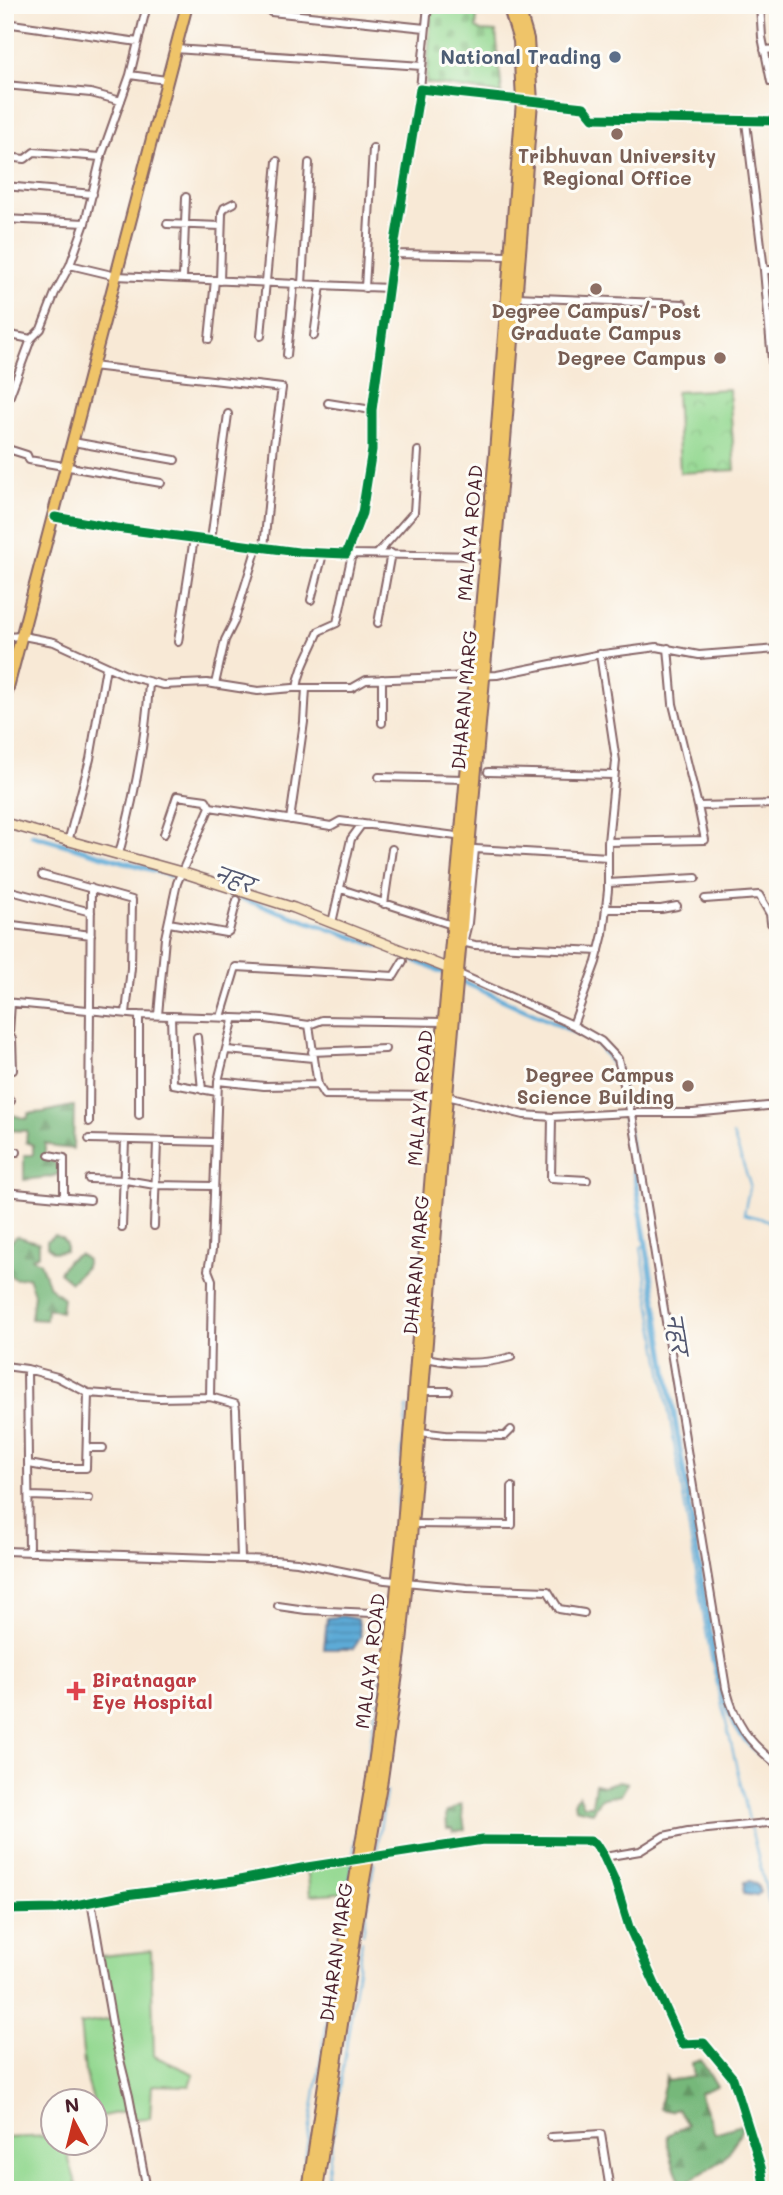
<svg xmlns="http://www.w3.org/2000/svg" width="783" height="2195" font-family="Mali,'Playpen Sans Deva',sans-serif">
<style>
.grass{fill:#93d890;stroke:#6e7c5e;stroke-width:2}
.forest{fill:url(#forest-firs);stroke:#606c52;stroke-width:2}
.cemetery{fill:url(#cemetery-stones);stroke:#6e7c5e;stroke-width:2}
.park{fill:url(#park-crowns);stroke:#6e7c5e;stroke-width:2}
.water{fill:url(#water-rules);stroke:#546581;stroke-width:2}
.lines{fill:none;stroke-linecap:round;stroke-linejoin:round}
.stream{stroke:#5dabd7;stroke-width:2}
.canal{stroke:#5dabd7;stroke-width:5}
.street-casing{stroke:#876667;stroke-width:10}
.secondary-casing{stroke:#876667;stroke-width:12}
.primary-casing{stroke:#876667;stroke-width:14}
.street{stroke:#fff;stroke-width:6}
.secondary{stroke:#f9e7c3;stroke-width:9}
.primary{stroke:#efc469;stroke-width:10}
.cycleway-casing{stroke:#fdfcf7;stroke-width:13}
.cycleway{stroke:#00873e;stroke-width:9}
.service-dot{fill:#5c6f8a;stroke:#fdfcf7;stroke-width:2.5}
.education-dot{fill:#8d6e63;stroke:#fdfcf7;stroke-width:2.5}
.health-dot{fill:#e0444e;stroke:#fdfcf7;stroke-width:2.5}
.labels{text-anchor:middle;stroke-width:6;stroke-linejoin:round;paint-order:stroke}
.service-label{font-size:19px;font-weight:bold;fill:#4e5e75;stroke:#fdfcf7;text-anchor:end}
.education-label{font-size:19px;font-weight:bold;fill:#785e54;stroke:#fdfcf7}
.street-label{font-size:19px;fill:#4a1f2b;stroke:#fdfcf7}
.health-label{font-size:19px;font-weight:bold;fill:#be3a42;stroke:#fdfcf7;text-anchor:start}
.water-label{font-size:21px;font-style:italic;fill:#525770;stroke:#fdfcf7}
</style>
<defs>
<pattern id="forest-firs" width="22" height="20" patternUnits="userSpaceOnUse" patternTransform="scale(1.75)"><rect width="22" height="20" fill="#76b87a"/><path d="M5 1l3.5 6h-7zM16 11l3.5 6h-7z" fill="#639564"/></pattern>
<pattern id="cemetery-stones" width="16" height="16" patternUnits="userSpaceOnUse" patternTransform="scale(1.75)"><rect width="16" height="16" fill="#93d890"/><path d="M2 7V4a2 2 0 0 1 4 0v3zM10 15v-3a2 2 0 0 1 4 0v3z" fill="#80b97c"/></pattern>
<pattern id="park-crowns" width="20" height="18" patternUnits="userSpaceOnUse" patternTransform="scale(1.75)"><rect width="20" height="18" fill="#93d890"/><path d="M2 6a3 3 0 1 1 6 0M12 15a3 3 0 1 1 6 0" fill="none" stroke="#80b97c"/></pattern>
<pattern id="water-rules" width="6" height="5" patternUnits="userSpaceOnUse" patternTransform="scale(1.75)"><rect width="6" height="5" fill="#5dabd7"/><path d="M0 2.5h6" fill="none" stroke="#4f8baf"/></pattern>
</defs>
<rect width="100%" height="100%" fill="#fdfcf7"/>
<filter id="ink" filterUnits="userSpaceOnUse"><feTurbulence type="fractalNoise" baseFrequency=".0143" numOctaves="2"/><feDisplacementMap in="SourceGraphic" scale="14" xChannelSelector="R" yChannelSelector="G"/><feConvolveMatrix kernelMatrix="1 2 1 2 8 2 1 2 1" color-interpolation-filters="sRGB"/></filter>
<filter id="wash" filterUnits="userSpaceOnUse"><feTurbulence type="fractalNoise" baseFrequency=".00686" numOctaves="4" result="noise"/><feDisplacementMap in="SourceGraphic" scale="28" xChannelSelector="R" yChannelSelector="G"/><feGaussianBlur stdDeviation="1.57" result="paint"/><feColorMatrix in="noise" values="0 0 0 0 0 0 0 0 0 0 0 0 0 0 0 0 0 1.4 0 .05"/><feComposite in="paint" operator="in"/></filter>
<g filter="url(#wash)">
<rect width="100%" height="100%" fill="#f8e9d6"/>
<path class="grass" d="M358 1859 362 1891 310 1895 307 1867Z
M151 1951 154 2056 194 2074 190 2086 152 2085 150 2118 133 2119 131 2110 98 2117 85 2073 80 2024 112 2019 101 1956Z
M52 2136V2142L64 2143 76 2183 81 2190H5V2138Z"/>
<path class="forest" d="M74 1106 73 1149 55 1147 45 1143V1156L56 1164 59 1174C44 1180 39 1177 24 1180V1155H33V1145L26 1142 27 1131 5 1130V1113L27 1119 29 1113C46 1114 57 1108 74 1106Z
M54 1235 62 1238 66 1244V1251L53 1252 47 1246V1241Z
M17 1236 39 1243V1254L32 1258 40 1262 49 1287 63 1298 61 1312 47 1308 46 1320 31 1319 34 1294 28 1277 15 1279 9 1274 5 1277V1246Z
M79 1254 87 1260 86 1267 71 1282 59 1272 68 1260Z
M620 1781 628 1783 621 1795C603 1799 603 1793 592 1812L575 1808 574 1802 579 1795 584 1805H592L595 1784 603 1786Z
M461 1804 465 1830 453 1831 452 1828H447L446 1813Z
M701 2060 717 2086 699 2093 715 2133 744 2124 733 2146 723 2160 683 2185C676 2174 666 2147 668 2135L687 2125 678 2109 670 2111 660 2109C659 2099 665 2087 666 2077L668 2081 694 2077 692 2063Z"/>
<path class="cemetery" d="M432 5H478L476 28 481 31 496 32 502 94 426 83Z"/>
<path class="park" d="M729 389 735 470 680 473 676 392Z"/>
<path class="water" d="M342 1616 358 1619 361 1637 353 1649H324L327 1618Z
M750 1881 757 1885 760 1892 756 1896 743 1894 744 1882Z"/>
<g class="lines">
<path class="stream" d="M733 1135 750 1184 744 1214 767 1220 773 1226 774 1243 778 1255
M647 1245 641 1247 642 1254 710 1654 749 1820
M393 1575 398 1497 407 1407
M751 1828 778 1939
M376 1853 386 1792
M353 1856 385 1649
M363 1934 374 1863
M300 2190 352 1864
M325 2190 362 1941"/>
<path class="canal" d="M32 835 194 882 379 946
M395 952 447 974
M457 979 597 1042 617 1069 716 1667C728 1710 729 1732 768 1760"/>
</g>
</g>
<g filter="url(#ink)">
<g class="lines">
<g class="street-casing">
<path id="street" d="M760 5 762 37 771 82H778
M271 12 425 28
M5 23 138 42
M175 49 422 66
M764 50 778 49
M130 75 166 80
M5 85 91 93 121 101
M420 89 428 5
M746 122 764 270 778 429
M5 157 25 159 34 152 101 157
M5 186 93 194
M5 219 85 223
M167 224 221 226
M393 254 510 256
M70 265 85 223 101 157 130 75 147 5
M764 270H778
M183 278 186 197
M220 281 222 213 224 208 234 203
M302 284 309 163
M365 288 373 148
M516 297 683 304
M5 334 31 339
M261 336 277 161
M314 336 321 285
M209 339 215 280
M287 355 294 283
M92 366 282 388 274 444 264 548
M328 403 372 410
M5 409 31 339 41 329 55 293 70 265 116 276 389 288
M73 442 175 460
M5 448 27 455 29 460 161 483
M55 517 116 528 298 552 346 554 362 513 372 450V410L393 254 420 89 584 107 593 118 778 121
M211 540 228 414
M378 553 414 512 418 451
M351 554 485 556
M311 600 323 554
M378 623 391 553
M5 637 23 636 54 642 128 676 163 685 207 683 258 691 293 688H352L366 680 497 675 596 655 657 647 699 655 778 649
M178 642 194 538
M668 648 673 704 698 806 778 804
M215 684 225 640 234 622 257 547
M297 688C300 667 311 651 319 631L337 623 352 554
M382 723V679
M488 772 614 775
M379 777 465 779
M290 820 304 722 306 688
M164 834 177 796 206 800 210 807
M68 842 90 759 106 667
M608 842 705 840 698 806
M119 854C134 798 146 741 149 683
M42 875 132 900 131 968 126 1013
M608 883 696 878
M341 889 452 925
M11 891 91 912
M705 899 759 895 770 914 771 923H778
M384 904 392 849
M606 909H661L677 906
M169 923 226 933 229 931 237 900
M332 923 351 839 362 824
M5 924 91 935
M599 951 475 945 466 943 464 939 468 923 475 849 608 857
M457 973 573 1025 601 1041 618 1059 631 1114
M5 1002 139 1015 266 1019 309 1025 318 1085 324 1095 447 1096 524 1115 552 1117 628 1113H693L778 1105
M11 1003 9 1033 12 1039 13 1070
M158 1015 165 938 177 883 210 807 331 826 340 821 464 837
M171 1016 173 1084 217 1092
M221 1017 236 967 394 976 403 961
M229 1017 233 1021 218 1081 212 1250 208 1270 212 1280 210 1397 235 1404 236 1409 241 1558
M309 1025 322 1020 444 1022
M573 1025 596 962 603 934 608 890V842L616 761 600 654
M197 1037 202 1090
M227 1050 313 1058
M312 1052 385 1049
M218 1081 264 1086 318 1085
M5 1100 11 1101
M632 1114 726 1688C736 1725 748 1742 778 1765
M139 1115V1015
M552 1117 551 1178 587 1180
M89 1122 91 888
M89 1139 215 1142
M5 1151 17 1152
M49 1155 64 1158V1197
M89 1179 126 1180 155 1185 213 1186
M5 1192 90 1200
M154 1226 157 1142
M122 1227 125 1140
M426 1358C454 1364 483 1365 511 1357
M5 1366 27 1369 57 1377 88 1393 158 1398 210 1397
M27 1369 29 1552
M423 1391H449
M420 1432 445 1435 505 1436 511 1430
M87 1448H103
M29 1464 51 1468H86L88 1393
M30 1496 89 1498
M412 1524 512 1525V1487
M5 1551 273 1560 297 1562 385 1580 467 1588 548 1591 559 1609 584 1613
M278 1606 306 1610 394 1614
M604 1857 640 1851 664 1836 688 1831 778 1822
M91 1901 115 2040 129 2096 147 2190
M5 1910 55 1909 126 1895 234 1881 307 1867 483 1840 590 1841 595 1843 604 1857 615 1881 629 1927 682 2044 704 2043 733 2078 761 2167 765 2190
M551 2137 601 2134 610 2190"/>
</g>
<g class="secondary-casing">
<path id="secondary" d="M5 823 181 872 294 908 452 970"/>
</g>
<g class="primary-casing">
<path id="primary" d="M5 699 187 5
M308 2190 353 1891 372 1778 390 1652 402 1538 437 1097 495 453 522 101 519 41 508 5
M317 2190 362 1891 382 1779 400 1653 411 1538 447 1096 504 453 532 102 528 39 518 5"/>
</g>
<use href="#street" class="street"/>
<use href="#secondary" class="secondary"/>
<use href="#primary" class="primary"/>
<g class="cycleway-casing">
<path id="cycleway" d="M55 517 116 528 298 552 346 554 362 513 372 450V410L393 254 420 89 584 107 593 118 778 121
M5 1910 55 1909 126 1895 234 1881 307 1867 483 1840 590 1841 595 1843 604 1857 615 1881 629 1927 682 2044 704 2043 733 2078 761 2167 765 2190"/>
</g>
<use href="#cycleway" class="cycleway"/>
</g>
</g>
<circle class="service-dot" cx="615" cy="57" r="7"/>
<g class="education-dot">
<circle cx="617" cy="134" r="7"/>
<circle cx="596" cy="289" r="7"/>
<circle cx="720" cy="358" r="7"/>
<circle cx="688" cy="1086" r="7"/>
</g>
<path class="health-dot" d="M72.5 1680.5h7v7h7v7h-7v7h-7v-7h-7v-7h7z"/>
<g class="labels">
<g class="service-label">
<text x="601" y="64">National Trading</text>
</g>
<g class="education-label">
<text x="617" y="163">Tribhuvan University<tspan x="617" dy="22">Regional Office</tspan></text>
<text x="596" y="318">Degree Campus/ Post<tspan x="596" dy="22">Graduate Campus</tspan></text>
<text x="706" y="365" text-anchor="end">Degree Campus</text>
<text x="674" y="1082" text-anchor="end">Degree Campus<tspan x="674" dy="22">Science Building</tspan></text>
</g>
<g class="street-label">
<text transform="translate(470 533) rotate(-85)" y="7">MALAYA ROAD</text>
<text transform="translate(464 700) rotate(-85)" y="7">DHARAN MARG</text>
<text transform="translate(420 1098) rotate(-85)" y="7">MALAYA ROAD</text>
<text transform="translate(416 1265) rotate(-85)" y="7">DHARAN MARG</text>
<text transform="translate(370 1661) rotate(-83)" y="7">MALAYA ROAD</text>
<text transform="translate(336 1952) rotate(-82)" y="7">DHARAN MARG</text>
</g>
<g class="health-label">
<text x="92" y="1687">Biratnagar<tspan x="92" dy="22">Eye Hospital</tspan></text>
</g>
<g class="water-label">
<text transform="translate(234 880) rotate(20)" y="7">नहर</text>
<text transform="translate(676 1334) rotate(81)" y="7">नहर</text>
</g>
</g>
<rect width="783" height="2195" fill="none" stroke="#fdfcf7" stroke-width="28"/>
<g transform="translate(74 2122) rotate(353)"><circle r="33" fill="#fdfcf7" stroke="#b5a4a5" stroke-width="2"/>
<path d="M0-5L12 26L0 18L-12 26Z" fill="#c8321e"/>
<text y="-10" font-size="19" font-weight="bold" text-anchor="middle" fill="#4a1f2b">N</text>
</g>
</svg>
